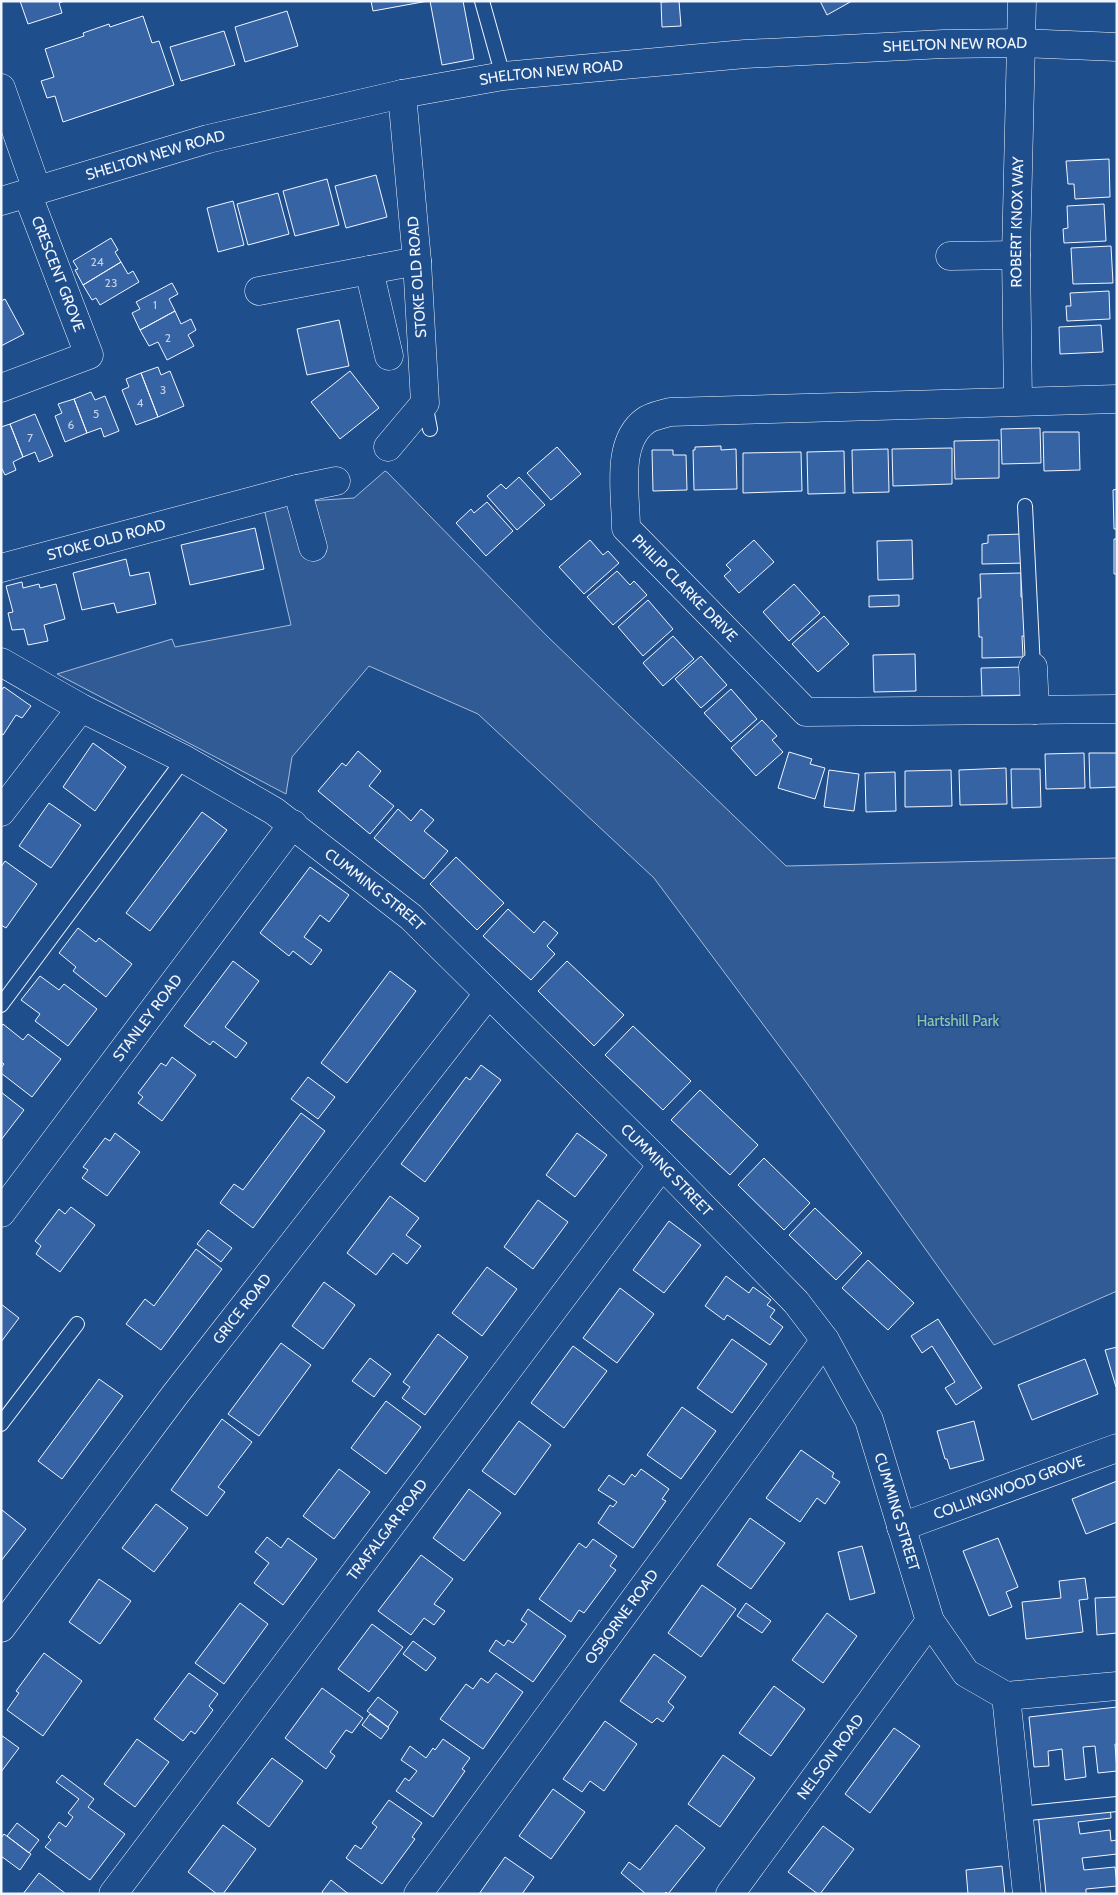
<svg xmlns="http://www.w3.org/2000/svg" width="1118" height="1895" font-family="Cabin,sans-serif">
<style>
.built{fill:#305b95;stroke:#a8bbd7}
.building{fill:#3563a3;stroke:#f2f6ff}
.lines{fill:none;stroke-linecap:round;stroke-linejoin:round}
.service-casing{stroke:#f2f6ff;stroke-width:16}
.minor-casing{stroke:#f2f6ff;stroke-width:29}
.secondary-casing{stroke:#f2f6ff;stroke-width:29}
.service{stroke:#1f4e8c;stroke-width:14}
.minor{stroke:#1f4e8c;stroke-width:28}
.secondary{stroke:#1f4e8c;stroke-width:28}
.labels{text-anchor:middle;stroke-width:4;stroke-linejoin:round;paint-order:stroke}
.number-label{font-size:12px;fill:#c3d1e8}
.street-label{font-size:15px;fill:#f2f6ff;stroke:#1f4e8c}
.park-label{font-size:15px;fill:#97c8a6;stroke:#1f4e8c}
</style>
<rect width="100%" height="100%" fill="#1f4e8c"/>
<path class="built" d="M385 471 387 472 548 637 786 866 1117 858V1291L994 1345 806 1082 654 878 478 714 369 666 292 757 286 794 57 674 172 639 175 647 291 625 263 504 354 498Z"/>
<path class="building" d="M20 1H64L59 3 62 13 28 24Z
M371 1H428L373 11Z
M430 1H463L474 59 442 65Z
M679 1 681 26 662 27 661 2Z
M820 1H852L827 15Z
M287 11 298 46 245 62 235 27Z
M143 16 152 43 159 41 174 85 63 122 55 96 47 98 41 81 54 77 45 49 84 36 83 33 109 24 110 27Z
M224 31 235 65 181 81 170 47Z
M1109 159 1110 197 1075 199 1074 184H1068L1066 161Z
M376 175 387 217 346 228 335 186Z
M327 179 339 225 295 236 283 191Z
M278 193 289 234 248 245 237 204Z
M233 201 244 245 218 252 207 208Z
M1104 204 1106 241 1064 243 1063 229 1068 228 1067 206Z
M111 238 118 250 115 252 121 262 83 285 75 270 78 269 73 261Z
M1111 246 1113 283 1073 284 1071 248Z
M121 262 128 274 133 271 139 282 100 305 96 298 92 300 83 285Z
M172 283 178 294 169 299 175 311 140 330 132 313 140 309 136 302Z
M1109 291 1110 319 1067 321 1066 306H1071L1070 293Z
M5 299 24 334 1 346V301Z
M175 311 181 324 191 319 196 330 188 335 194 346 167 360 158 342 149 346 140 330Z
M339 320 349 366 307 375 297 329Z
M1101 325 1103 352 1060 354 1059 327Z
M158 367 161 375 170 371 184 406 158 417 141 373Z
M350 371 379 408 340 439 311 402Z
M141 373 158 417 136 425 122 390 129 387 126 379Z
M91 392 95 400 105 396 119 431 104 437 101 428 87 433 74 399Z
M74 399 87 433 65 442 55 416 62 413 58 404Z
M35 414 53 456 39 462 35 452 23 457 10 424Z
M10 424 23 457 13 462 16 470 5 475 1 467V427Z
M1040 428 1041 463 1002 464 1001 429Z
M1043 432H1079L1080 470 1044 471Z
M999 440V478L955 479 954 441Z
M721 446V450L736 449 737 489 694 490 693 450H695V447Z
M557 447 581 474 551 500 527 473Z
M952 448V484L893 486 892 449Z
M888 449 889 492 853 493 852 450Z
M652 450H673V455H686L687 490 653 491Z
M844 451 845 493 808 494 807 452Z
M801 452 802 491 743 493V453Z
M519 477 545 505 517 530 487 496 501 484 506 489Z
M1117 489V529H1114L1113 490Z
M487 502 513 531 486 556 456 523 471 509 474 513Z
M255 528 264 569 190 585 181 545Z
M1025 534 1026 563 982 564V544L988 543V535Z
M1114 539H1117V574H1114Z
M590 540 603 555 608 551 619 563 584 594 559 567Z
M754 540 774 562 739 593 724 576 731 570 726 565Z
M912 540 913 579 878 580 877 541Z
M126 559 130 576 149 572 156 604 117 613 114 603 82 610 73 573Z
M617 571 630 585 634 581 647 595 613 625 587 597Z
M1021 573V597H1028L1029 636H1022L1023 657 982 658V637H979L978 598H981L980 574Z
M22 582 23 588 39 584 40 588 56 584 65 619 44 625 48 641 28 645 24 629 12 630 8 613 13 612 6 586Z
M794 584 820 613 789 641 763 612Z
M899 595V606L869 607V596Z
M648 600 673 629 643 656 618 627Z
M824 616 849 644 818 672 792 644Z
M673 636 694 659 663 686 643 663Z
M915 654 916 691 874 692 873 655Z
M701 656 727 685 701 708 675 679Z
M1026 667 1027 695 982 696 981 668Z
M4 687 31 706 22 718 16 715 3 735 1 734V691Z
M731 689 757 719 731 742 704 713Z
M762 720 777 736 772 740 783 752 756 776 731 748Z
M93 743 126 767 95 811 63 787Z
M358 751 381 771 369 786 394 806 370 834 318 791 342 763 346 766Z
M789 752 812 759 810 764 825 768 815 799 778 788Z
M1084 753 1085 788 1046 789 1045 754Z
M1089 753H1117V787L1090 788Z
M1006 768 1007 804 960 805 959 770Z
M1011 769H1040L1041 807 1012 808Z
M829 770 859 774 854 811 824 807Z
M951 770 952 806 905 807V771Z
M895 772 896 811 866 812 865 773Z
M49 803 81 825 51 868 19 846Z
M398 809 411 821 421 809 434 820 424 831 448 851 424 879 374 838Z
M202 812 227 830 150 931 126 913Z
M456 857 504 903 477 930 430 884Z
M5 861 37 884 6 928 1 925V867Z
M310 867 349 895 329 922 320 915 304 937 322 950 311 965 293 951 289 956 260 933Z
M508 909 534 933 544 921 558 933 547 946 555 954 531 980 483 936Z
M78 928 96 942 99 938 132 964 106 997 73 971 76 967 59 953Z
M233 961 259 981 225 1027 247 1043 236 1058 213 1041 210 1045 184 1026Z
M567 961 624 1015 594 1046 538 991Z
M390 971 416 991 347 1083 321 1063Z
M40 976 59 990 64 984 97 1009 68 1046 35 1021 40 1014 21 1000Z
M3 1024 23 1040 28 1034 61 1059 32 1097 1 1073V1068L4 1064 1 1062V1027Z
M633 1026 691 1081 663 1110 605 1055Z
M172 1057 196 1075 162 1121 138 1103 143 1097 138 1093 161 1063 166 1066Z
M481 1065 501 1080 425 1182 401 1164 466 1077 470 1080Z
M308 1077 335 1097 318 1119 291 1099Z
M700 1090 758 1145 730 1175 671 1120Z
M1 1092 24 1110 1 1140Z
M301 1113 325 1131 253 1228 220 1203 234 1184 243 1190Z
M115 1133 140 1152 107 1196 82 1178 88 1170 83 1167 105 1138 110 1141Z
M577 1133 607 1155 575 1197 546 1175Z
M764 1158 810 1203 784 1230 738 1185Z
M390 1196 419 1218 406 1235 421 1246 407 1264 393 1253 376 1275 347 1253Z
M538 1200 568 1222 533 1269 504 1247Z
M71 1207 95 1225 60 1272 36 1254 41 1246 35 1241 59 1209 65 1214Z
M815 1208 862 1253 836 1280 789 1235Z
M669 1221 701 1245 664 1293 633 1270Z
M208 1230 232 1248 221 1262 197 1244Z
M196 1249 222 1269 161 1350 126 1324 145 1299 154 1306Z
M868 1260 914 1303 888 1330 842 1288Z
M487 1267 517 1289 482 1336 452 1313Z
M726 1276 749 1293 753 1287 771 1300 767 1305 775 1310 770 1317 783 1327 770 1345 729 1316 727 1315 724 1320 705 1306Z
M324 1282 355 1305 323 1349 292 1326Z
M620 1288 654 1314 617 1363 583 1338Z
M1 1304 19 1318 1 1342Z
M938 1319 982 1388 956 1405 945 1388 955 1382 932 1346 922 1353 911 1336Z
M438 1334 468 1357 425 1415 402 1398 410 1387 403 1382Z
M732 1339 767 1364 732 1413 697 1388Z
M281 1343 311 1365 259 1436 228 1414Z
M573 1346 607 1371 564 1428 531 1403Z
M1117 1347V1386L1116 1387 1105 1350Z
M370 1358 391 1374 374 1397 352 1381Z
M1085 1359 1098 1394 1032 1420 1018 1385Z
M99 1379 123 1396 62 1479 38 1461Z
M386 1401 421 1427 386 1474 351 1448Z
M682 1407 716 1431 681 1479 647 1455Z
M222 1419 252 1442 218 1487 225 1492 207 1516 171 1490Z
M519 1421 551 1445 515 1495 482 1471Z
M974 1421 984 1460 950 1469 947 1459H945L937 1431Z
M801 1450 834 1473 832 1477 840 1482 825 1504 817 1498 800 1522 766 1498Z
M339 1469 370 1492 334 1539 303 1516Z
M641 1469 669 1489 662 1499 666 1501 633 1548 598 1523 610 1505 613 1507 617 1502 598 1490 609 1475 624 1485 632 1474 635 1477Z
M1117 1481V1522L1086 1534 1072 1499Z
M469 1489 501 1513 464 1561 433 1538Z
M156 1504 188 1528 154 1572 122 1548Z
M2 1510 26 1529 1 1561V1511Z
M750 1518 785 1543 751 1589 717 1565Z
M267 1537 281 1548 288 1538 317 1559 283 1605 254 1583 269 1563 255 1552Z
M998 1538 1018 1587 1006 1592 1012 1607 989 1616 963 1551Z
M593 1539 617 1556 610 1566 616 1570 584 1613 579 1610 571 1622 539 1599 579 1543 586 1548Z
M862 1546 875 1593 850 1600 838 1552Z
M421 1555 453 1579 434 1604 445 1611 434 1625 424 1618 411 1635 378 1611Z
M1085 1578 1088 1599 1079 1600 1083 1632 1026 1639 1022 1602 1061 1598 1059 1581Z
M99 1579 131 1601 100 1644 69 1622Z
M702 1585 736 1609 701 1657 668 1633Z
M1117 1597V1633L1097 1635 1095 1598Z
M240 1603 268 1624 224 1684 195 1663Z
M746 1603 771 1621 762 1633 737 1616Z
M528 1609 566 1636 533 1682 489 1651 496 1640 504 1646 508 1640 513 1643 527 1624 521 1620Z
M827 1613 857 1636 823 1683 792 1660Z
M372 1624 403 1647 369 1692 338 1669Z
M413 1641 436 1658 426 1671 403 1654Z
M44 1653 82 1681 43 1736 7 1710 19 1693 16 1691Z
M654 1654 686 1677 668 1702 674 1707 663 1722 657 1718 652 1723 620 1701Z
M189 1673 218 1694 209 1706 213 1710 195 1734 191 1731 183 1741 154 1719Z
M496 1673 523 1692 483 1749 440 1719 466 1684 473 1689 481 1678 488 1683Z
M774 1686 805 1709 771 1756 739 1733Z
M322 1688 363 1718 352 1733 346 1730 330 1752 335 1756 326 1769 285 1738Z
M378 1697 398 1712 388 1727 367 1711Z
M1117 1707V1744H1115L1117 1771 1098 1773 1095 1746 1083 1747 1086 1777 1065 1780 1062 1749 1048 1751 1049 1766 1034 1767 1029 1717Z
M370 1714 389 1728 381 1739 362 1725Z
M605 1721 637 1744 604 1791 590 1781 582 1792 563 1779Z
M894 1728 920 1746 870 1813 845 1794Z
M1 1735 19 1748 1 1772Z
M137 1739 169 1762 135 1807 104 1784Z
M443 1739 470 1758 462 1769 465 1771 433 1817 396 1791 405 1778 409 1781 417 1771 401 1760 410 1746 426 1758 433 1748 435 1750Z
M723 1755 755 1778 720 1827 688 1804Z
M272 1758 303 1781 269 1827 237 1803Z
M62 1775 94 1799 88 1807 125 1834 90 1880 45 1847 51 1840 48 1837 59 1822 66 1827 73 1817 68 1813 79 1799 56 1782Z
M553 1789 585 1812 551 1859 519 1836Z
M389 1800 422 1823 412 1837 415 1839 382 1884 346 1858 355 1845 361 1849 377 1827 372 1823Z
M1110 1805 1111 1818 1078 1822 1080 1834 1110 1830 1111 1841 1117 1840V1854L1082 1858 1084 1870 1115 1867 1117 1886 1086 1889V1894H1046L1038 1813Z
M17 1823 39 1840 29 1853 7 1836Z
M223 1825 256 1849 223 1894H217L188 1872Z
M676 1825 705 1848 668 1894 666 1892 664 1894H646L621 1873 629 1862 640 1870Z
M823 1826 854 1849 820 1894H818L788 1872Z
M4 1834 31 1854 20 1870 1 1856V1838Z
M505 1857 534 1877 522 1894H479Z
M1002 1866 1005 1894H968L966 1870Z
M39 1873 66 1894H23Z
M331 1880 346 1892 349 1894H324L322 1892Z"/>
<g class="lines">
<g class="service-casing">
<path id="service" d="M482 1 503 76
M425 403 430 429
M1025 506 1033 667
M1 1005 184 759
M1 1424 77 1324
M1019 1814 1117 1804"/>
</g>
<g class="minor-casing">
<g id="minor">
<path d="M1 88 37 190"/>
<path d="M950 256 1016 255"/>
<path d="M369 270 389 356"/>
<path d="M259 291 417 261"/>
<path d="M1 388 89 355 27 193"/>
<path id="s1" d="M1117 399 670 412C663 414 651 416 645 421 615 443 626 495 626 528L806 712 1117 709"/>
<path id="s2" d="M1018 401 1016 255 1022 1"/>
<path d="M388 447 425 403 417 261 402 94"/>
<path d="M297 489 313 547"/>
<path id="s3" d="M1 568 297 489 336 481"/>
<path id="s4" d="M1 662 81 708 184 759 274 811 411 917 662 1165 796 1302 825 1340 869 1420 930 1621 966 1673 1006 1696 1027 1894"/>
<path d="M1033 667 1035 710"/>
<path d="M1 812 81 708"/>
<path id="s5" d="M1 1213 293 824"/>
<path id="s6" d="M901 1527 1117 1448"/>
<path id="s7" d="M1 1628 174 1396 488 994"/>
<path d="M1006 1696 1117 1686"/>
<path id="s8" d="M113 1894 662 1165"/>
<path id="s9" d="M418 1894 825 1340"/>
<path id="s10" d="M730 1894 930 1621"/>
</g>
</g>
<g class="secondary-casing">
<g id="secondary">
<path id="s11" d="M1 201 208 139 402 94 503 76 745 54 944 44 1021 43 1117 47"/>
</g>
</g>
<use href="#service" class="service"/>
<use href="#minor" class="minor"/>
<use href="#secondary" class="secondary"/>
</g>
<g class="labels">
<g class="number-label">
<text x="97" y="266">24</text>
<text x="111" y="287">23</text>
<text x="155" y="309">1</text>
<text x="168" y="342">2</text>
<text x="163" y="394">3</text>
<text x="140" y="407">4</text>
<text x="96" y="418">5</text>
<text x="71" y="429">6</text>
<text x="30" y="442">7</text>
</g>
<g class="street-label">
<text dy="5" stroke="none"><textPath href="#s11" startOffset="971">SHELTON NEW ROAD</textPath></text>
<text dy="5" stroke="none"><textPath href="#s11" startOffset="566">SHELTON NEW ROAD</textPath></text>
<text dy="5" stroke="none"><textPath href="#s11" startOffset="161">SHELTON NEW ROAD</textPath></text>
<text dy="5" stroke="none"><textPath href="#s2" startOffset="179">ROBERT KNOX WAY</textPath></text>
<text transform="translate(58 274) rotate(69)" y="5">CRESCENT GROVE</text>
<text transform="translate(417 277) rotate(-94)" y="5">STOKE OLD ROAD</text>
<text dy="5" stroke="none"><textPath href="#s3" startOffset="109">STOKE OLD ROAD</textPath></text>
<text dy="5" stroke="none"><textPath href="#s1" startOffset="671">PHILIP CLARKE DRIVE</textPath></text>
<text dy="5" stroke="none"><textPath href="#s4" startOffset="439">CUMMING STREET</textPath></text>
<text dy="5" stroke="none"><textPath href="#s5" startOffset="244">STANLEY ROAD</textPath></text>
<text dy="5" stroke="none"><textPath href="#s4" startOffset="844">CUMMING STREET</textPath></text>
<text dy="5" stroke="none"><textPath href="#s7" startOffset="400">GRICE ROAD</textPath></text>
<text dy="5" stroke="none"><textPath href="#s6" startOffset="115">COLLINGWOOD GROVE</textPath></text>
<text dy="5" stroke="none"><textPath href="#s4" startOffset="1264">CUMMING STREET</textPath></text>
<text dy="5" stroke="none"><textPath href="#s8" startOffset="456">TRAFALGAR ROAD</textPath></text>
<text dy="5" stroke="none"><textPath href="#s9" startOffset="344">OSBORNE ROAD</textPath></text>
<text dy="5" stroke="none"><textPath href="#s10" startOffset="170">NELSON ROAD</textPath></text>
</g>
<g class="park-label">
<text x="958" y="1026">Hartshill Park</text>
</g>
</g>
<rect width="1118" height="1895" fill="none" stroke="#f2f6ff" stroke-width="5"/>
</svg>
